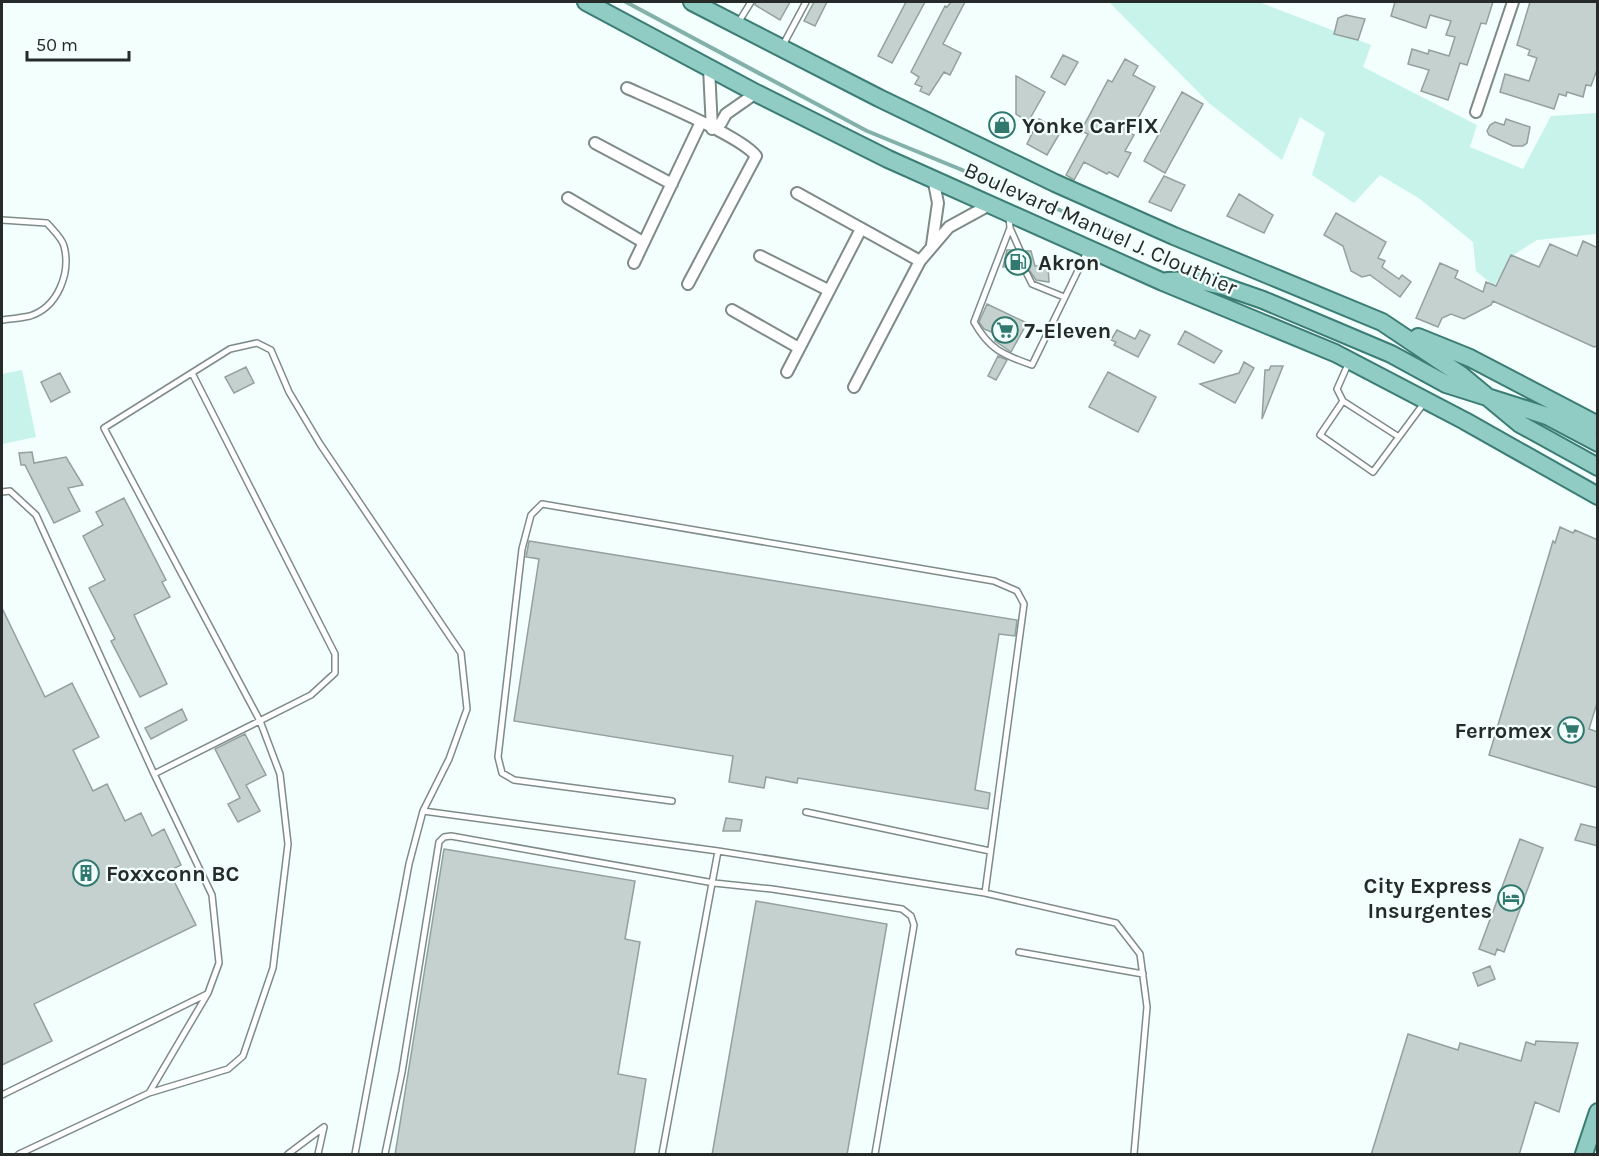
<svg xmlns="http://www.w3.org/2000/svg" width="1599" height="1156" font-family="Karla,sans-serif">
<style>
.green{fill:#c8f3eb}
.lines{fill:none;stroke-linecap:round;stroke-linejoin:round}
.stream{stroke:#83b1aa;stroke-width:4}
.building{fill:#c4d1ce;stroke:#93a09d;stroke-width:1.5}
.service-casing{stroke:#7f8b89;stroke-width:8}
.minor-casing{stroke:#7f8b89;stroke-width:14}
.primary-casing{stroke:#3b7d74;stroke-width:20}
.service{stroke:#fff;stroke-width:5}
.minor{stroke:#fff;stroke-width:10}
.primary{stroke:#90cbc4;stroke-width:16}
.labels{text-anchor:middle;stroke-width:4.5;stroke-linejoin:round;paint-order:stroke}
.poi-label{font-size:22px;font-weight:bold;fill:#262b2a;stroke:#f2fffd;text-anchor:start}
.street-label{font-size:22px;fill:#262b2a;stroke:#f2fffd}
</style>
<rect width="100%" height="100%" fill="#f2fffd"/>
<path class="green" d="M1109 2H1259L1371 45 1363 67 1477 125 1470 147 1523 169 1551 116 1597 113V234L1537 240 1515 254 1494 286 1476 271 1473 242 1420 199 1380 175 1354 203 1312 175 1325 133 1300 117 1282 160 1210 104Z
M22 370 36 437 2 444V374Z"/>
<g class="lines">
<path class="stream" d="M626 2 867 131 1123 236"/>
</g>
<path class="building" d="M756 2H790L780 20 755 5Z
M814 2H827L815 26 804 21Z
M906 2H925L892 63 878 56Z
M951 2H965L943 44 961 53 950 75 944 72 929 95 920 91 922 87 915 84 919 77 911 72 945 6 947 7Z
M1395 2H1493L1486 24 1481 23 1467 65 1460 63 1448 100 1421 91 1429 70 1408 64 1412 49 1428 54 1429 50 1449 56 1455 37 1446 35 1451 21 1430 15 1426 28 1391 16Z
M1530 2H1598V67L1591 86 1586 85 1583 97 1567 92 1566 96 1559 94 1554 109 1500 92 1505 74 1529 81 1537 58 1528 55 1530 50 1517 45Z
M1346 15 1365 19 1358 40 1334 34 1338 18Z
M1063 55 1078 62 1065 85 1051 77Z
M1125 59 1138 66 1133 75 1155 87 1130 133 1134 135 1125 151 1131 153 1118 177 1109 172 1107 174 1084 162 1074 180 1066 175 1088 134 1081 131 1108 80 1112 82Z
M1016 76 1045 92 1028 122 1016 114Z
M1182 92 1203 104 1165 173 1144 161Z
M1039 119 1061 131 1047 155 1027 144Z
M1506 119 1530 127 1527 143 1523 146H1513L1489 135 1487 131 1490 125 1495 122 1504 125Z
M1164 176 1185 185 1171 211 1149 202Z
M1239 194 1273 215 1264 233 1227 216Z
M1336 213 1386 242 1378 258 1385 261 1382 267 1399 279 1402 275 1411 282 1400 297 1370 275 1362 277 1351 271 1343 246 1324 235Z
M1583 241 1598 248V346L1594 347 1493 301 1491 305 1464 319 1451 314 1442 318 1438 327 1416 318 1440 263 1458 271 1455 278 1483 292 1486 282 1496 286 1511 255 1539 267 1550 244 1577 256Z
M1007 250H1014L1023 262 1028 258 1026 251H1031L1035 266H1048L1049 282 1036 280 1029 270 1018 274 1017 266 1003 267Z
M987 304 1027 323 1011 352 995 341 996 334 984 329 979 322Z
M1117 330 1135 339 1140 330 1150 335 1138 357 1114 345 1116 342 1111 340Z
M1185 331 1222 351 1214 363 1178 344Z
M998 356 1007 360 996 380 988 376Z
M1244 362 1254 368 1235 403 1200 384 1239 373Z
M1271 366H1283L1262 419 1265 370H1269Z
M246 367 254 383 234 393 225 377Z
M1108 372 1156 397 1138 432 1089 407Z
M60 373 70 392 51 402 41 382Z
M32 452 34 463 66 457 83 485 68 488 80 511 54 523 25 465H21L19 453Z
M124 498 166 580 162 582 170 597 134 615 167 684 140 697 111 641 115 639 89 588 105 580 83 536 103 525 96 512Z
M1560 527 1573 533 1575 530 1598 540V700L1589 729 1598 732V788L1489 755 1553 541 1555 543Z
M529 541 1017 620 1015 636 999 634 975 790 990 793 988 809 798 778 797 783 766 777 764 788 729 782 733 756 514 721 539 559 526 557Z
M2 608 45 697 72 683 99 737 73 750 93 791 107 784 125 821 141 813 152 836 164 829 181 865 169 871 196 925 34 1004 52 1041 2 1065Z
M182 709 187 720 151 739 145 728Z
M245 734 266 775 246 785 260 811 238 822 228 804 240 798 215 749Z
M726 818 742 820 740 831H723Z
M1581 824 1598 828V846L1575 840Z
M1520 839 1543 848 1504 952 1497 949 1495 955 1479 949Z
M444 849 635 881 625 939 640 942 618 1074 646 1079 634 1155H395Z
M756 901 887 924 847 1155H712Z
M1490 966 1495 979 1478 986 1473 973Z
M1408 1034 1458 1050 1460 1043 1521 1061 1526 1042 1535 1045 1536 1041 1578 1043 1559 1112 1535 1102 1519 1155H1371Z"/>
<g class="lines">
<g class="service-casing">
<path id="service" d="M738 23 751 2
M783 45 806 2
M1009 217 1010 228 1023 257
M2 220 47 223C52 229 62 238 64 246 71 273 58 307 30 316 21 318 10 319 2 320
M1010 228 974 322C989 349 1003 355 1032 365L1088 250
M1027 274 1032 284 1064 297
M1349 362 1337 389 1343 401 1399 437
M1343 401 1320 435 1373 472 1424 403
M2 492 10 491 36 515 154 774
M672 801 514 780 502 773 498 757 522 549 531 515 542 504 994 581 1017 591 1024 604 985 893
M806 812 990 851
M1019 952 1143 974
M149 1093 228 1069 243 1056 273 968 288 844 280 774 260 721 104 428 230 349 257 343 271 350 289 392 320 444 461 653 467 709 449 759 423 811
M2 1095 207 994
M19 1154 149 1093 208 993 219 963 212 895 154 774 311 695 335 673V654L192 373
M288 1154 324 1127 318 1154
M355 1154 409 864 423 811 718 851 985 893 1116 923 1140 954 1147 1007 1134 1154
M385 1154 402 1072 439 842 444 837 451 836 714 883 772 889 902 909 911 916 914 925 875 1154
M662 1154 718 851"/>
</g>
<g class="minor-casing">
<path id="minor" d="M709 68 712 129 721 123 726 114 756 93
M627 88C654 100 741 136 756 156L688 284
M1476 112 1513 2
M595 143 672 184
M797 193 920 261
M568 198 643 242
M932 245 938 203 933 178
M760 256 828 290
M634 263 701 122
M732 310 799 348
M787 372 861 229
M854 387 920 261 949 227 991 204"/>
</g>
<g class="primary-casing">
<path id="primary" d="M586 2 756 93 888 159 1163 282 1335 353 1465 421 1598 496
M692 2 879 98 1055 183 1174 236 1382 322 1461 375 1520 424 1598 467
M1167 281 1195 280 1223 286 1263 300 1391 354 1446 384 1547 416 1598 443
M1418 337 1470 358 1598 425
M1584 1154 1598 1112"/>
</g>
<use href="#service" class="service"/>
<use href="#minor" class="minor"/>
<use href="#primary" class="primary"/>
</g>
<defs>
<g id="shop-ring" transform="scale(1.35)"><circle r="9.5" fill="#f2fffd" stroke="#31786f" stroke-width="1.5"/><path d="M-5-2.5h2.3a2.7 3.5 0 0 1 5.4 0H5L5.5 6h-11ZM-1.5-2.5h3a1.5 2.3 0 0 0-3 0Z" fill="#31786f"/></g>
<g id="fuel-ring" transform="scale(1.35)"><circle r="9.5" fill="#f2fffd" stroke="#31786f" stroke-width="1.5"/><path d="M-5.5-6h7V0h2V4h1.3V-2.5L3-4.5l.8-.8L6-3V5H2.5V1h-1V6h-7ZM-4.2-4.7v3.2H.2V-4.7Z" fill="#31786f"/></g>
<g id="supermarket-ring" transform="scale(1.35)"><circle r="9.5" fill="#f2fffd" stroke="#31786f" stroke-width="1.5"/><path d="M-6-5.5h2.5l.6 2H6L4.5 2H-2.5L-4.4-4H-6ZM-1.5 3.2a1.3 1.3 0 1 0 .1 0ZM3 3.2a1.3 1.3 0 1 0 .1 0Z" fill="#31786f"/></g>
<g id="building-ring" transform="scale(1.35)"><circle r="9.5" fill="#f2fffd" stroke="#31786f" stroke-width="1.5"/><path d="M-4-6H4V6H1V3H-1V6H-4ZM-2.5-4.3h1.7v1.8h-1.7ZM.8-4.3h1.7v1.8H.8ZM-2.5-1h1.7V.8h-1.7ZM.8-1h1.7V.8H.8Z" fill="#31786f"/></g>
<g id="hotel-ring" transform="scale(1.35)"><circle r="9.5" fill="#f2fffd" stroke="#31786f" stroke-width="1.5"/><path d="M-6-4.5h1.5V1H6V5H4.5V3h-9V5H-6ZM-4 0a1.8 1.8 0 1 1 3.6 0ZM.5 0V-2.5h3Q6-2.5 6 0Z" fill="#31786f"/></g>
</defs>
<g fill-rule="evenodd">
<use href="#shop-ring" x="1002" y="125"/>
<use href="#fuel-ring" x="1018" y="262"/>
<use href="#supermarket-ring" x="1005" y="330"/>
<use href="#supermarket-ring" x="1571" y="730"/>
<use href="#building-ring" x="86" y="873"/>
<use href="#hotel-ring" x="1511" y="898"/>
</g>
<g class="labels">
<g class="poi-label">
<text x="1022" y="133">Yonke CarFIX</text>
<text x="1038" y="270">Akron</text>
<text x="1024" y="338">7-Eleven</text>
<text x="1552" y="738" text-anchor="end">Ferromex</text>
<text x="106" y="881">Foxxconn BC</text>
<text x="1492" y="893" text-anchor="end">City Express<tspan x="1492" dy="25">Insurgentes</tspan></text>
</g>
<g class="street-label">
<text transform="translate(1101 228) rotate(24)" y="8">Boulevard Manuel J. Clouthier</text>
</g>
</g>
<rect width="1599" height="1156" fill="none" stroke="#262b2a" stroke-width="6"/>
<path d="M27 51v9h102v-9" fill="none" stroke="#262b2a" stroke-width="3"/>
<text x="36" y="51" font-size="18" fill="#262b2a" stroke="#f2fffd" stroke-width="4.5" paint-order="stroke">50 m</text>
</svg>
